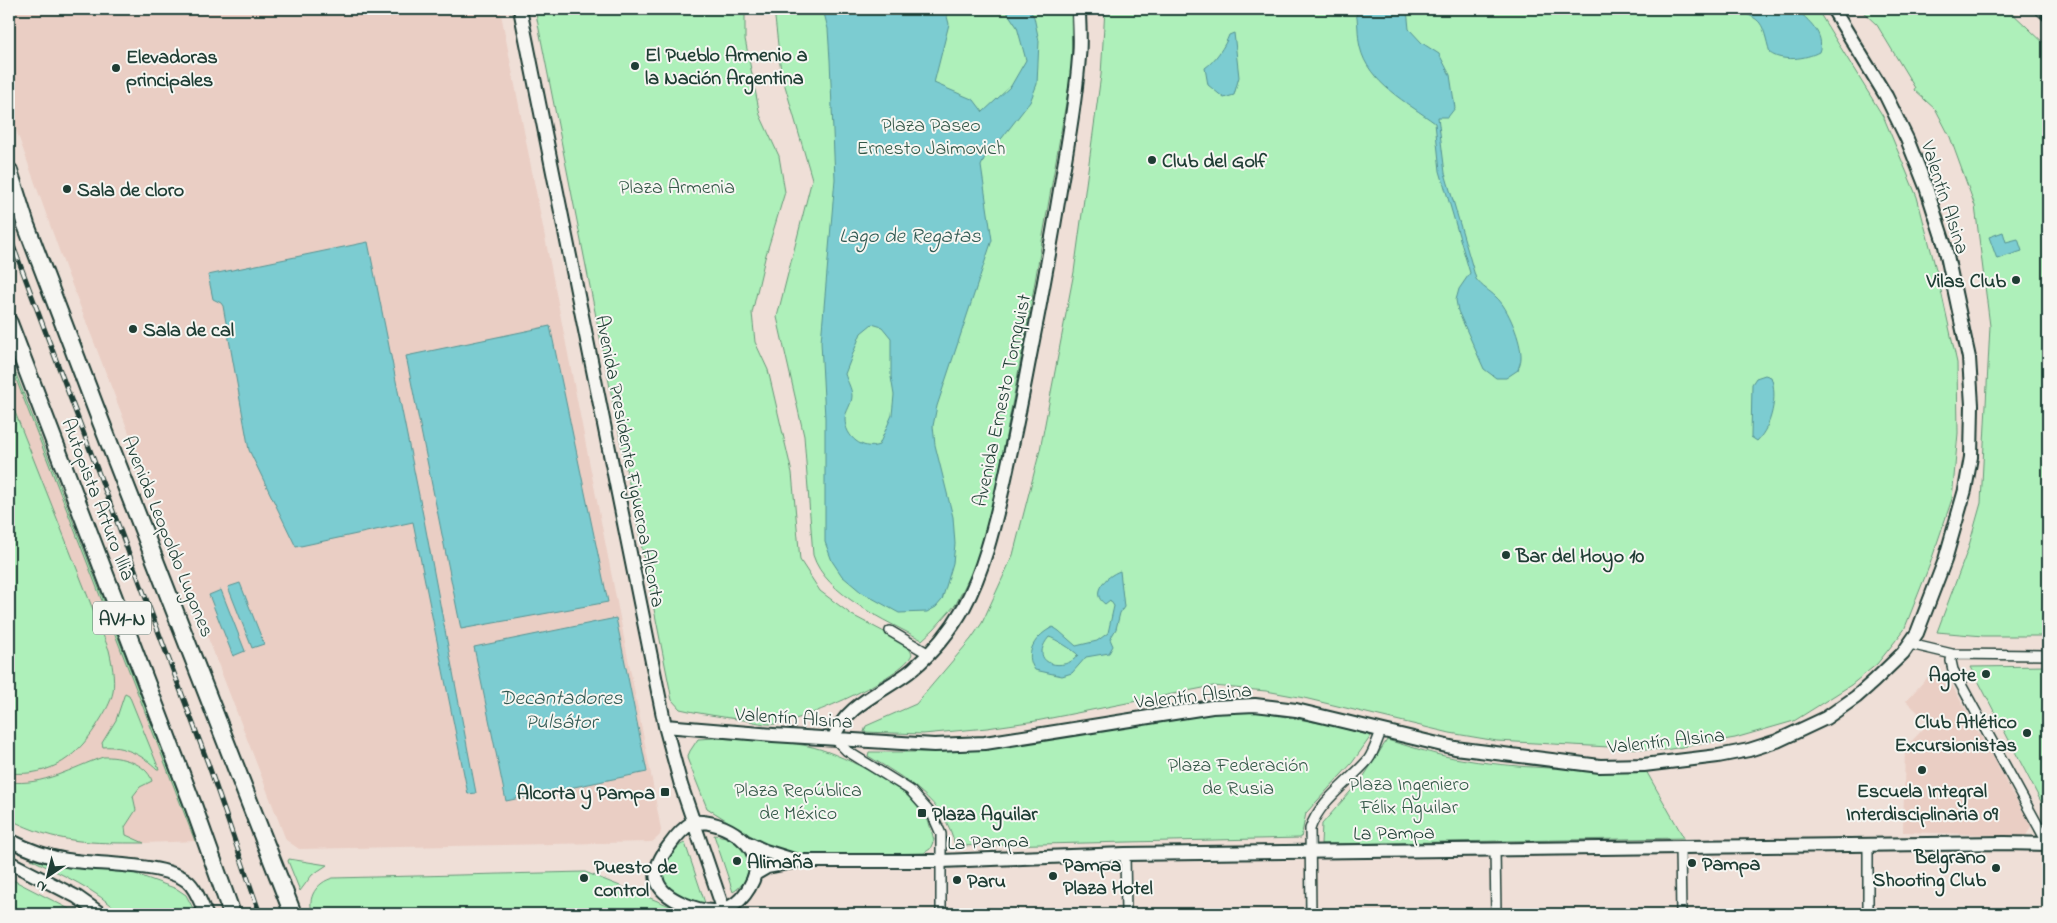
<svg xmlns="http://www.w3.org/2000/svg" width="2057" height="923" font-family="'Indie Flower',sans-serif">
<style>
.built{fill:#eacec4}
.green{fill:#aef0ba;stroke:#669677}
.water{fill:#7bccd1;stroke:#569392;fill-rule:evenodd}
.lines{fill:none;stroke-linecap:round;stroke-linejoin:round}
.street-casing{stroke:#1f3d34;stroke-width:12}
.secondary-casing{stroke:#1f3d34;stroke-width:16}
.highway-casing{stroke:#1f3d34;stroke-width:20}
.street{stroke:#f6f6f2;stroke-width:9}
.secondary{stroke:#f6f6f2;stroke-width:12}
.highway{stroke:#f6f6f2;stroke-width:16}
.rail-casing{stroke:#1f3d34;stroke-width:5}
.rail{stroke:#f6f6f2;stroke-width:3;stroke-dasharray:9;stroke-linecap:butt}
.poi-dot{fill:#1f3d34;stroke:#f6f6f2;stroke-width:2}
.labels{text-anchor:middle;stroke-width:4;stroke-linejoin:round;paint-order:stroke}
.shield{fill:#f6f6f2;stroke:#60746d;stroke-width:1}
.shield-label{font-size:19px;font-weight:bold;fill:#1f3d34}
.poi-label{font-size:20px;font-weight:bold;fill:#1f3d34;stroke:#f6f6f2;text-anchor:start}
.park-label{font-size:20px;fill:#345848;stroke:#f6f6f2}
.street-label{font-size:20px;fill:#1f3d34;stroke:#f6f6f2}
.water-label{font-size:21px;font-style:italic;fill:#315a53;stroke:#f6f6f2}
</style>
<rect width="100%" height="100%" fill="#efdfd7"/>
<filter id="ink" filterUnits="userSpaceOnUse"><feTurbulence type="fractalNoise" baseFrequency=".02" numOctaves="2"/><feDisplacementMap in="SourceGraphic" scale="10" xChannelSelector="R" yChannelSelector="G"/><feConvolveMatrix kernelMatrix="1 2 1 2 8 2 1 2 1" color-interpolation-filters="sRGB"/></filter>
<g filter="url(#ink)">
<path class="built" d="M9 9H500L652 780 661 830 660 835 656 839 652 842 299 849 286 840 65 267 9 110Z
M9 356 127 662 197 841 144 843H89L65 840 43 834 9 819Z
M1936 668 1948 678 2031 826 2026 836 1903 832 1905 748 1929 723 1906 701Z"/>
<path class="green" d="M535 9H745V39L760 115 779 156 785 192 765 258 752 313 755 342 768 370 792 473 800 560 820 591 852 615 907 644 912 654C904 677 800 722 775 724 765 725 754 722 744 720 723 717 701 714 680 709L672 700Z
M774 9H1071L1072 68 1028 322 990 519 977 562 956 604 934 629 922 640C887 621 825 595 813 555L804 436 777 317 812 179 781 72Z
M1105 9H1817L1884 118 1917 197 1938 277 1957 363 1958 433 1952 499 1930 564 1904 630 1877 664 1851 685 1794 721 1735 738 1665 750 1497 741 1450 733 1304 698 1266 691 1213 686 1036 721 987 728 923 734 864 732 866 726 916 704 971 639 982 623 1013 555 1040 450 1074 272 1101 75Z
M1860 9H2008L2048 47V636H1983L1937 632 1968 549 1981 503 1990 326 1975 206 1950 137 1936 110 1914 90 1915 88 1877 25Z
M9 356 197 841H195L9 361Z
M9 397 109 650C112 663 115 678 113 692 111 702 105 712 100 720 79 756 52 777 9 773Z
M2048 666V815L1971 667Z
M125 693 129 695 159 769H157C143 755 122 745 103 747L102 743 116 720Z
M1253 711 1331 725 1371 736 1352 763 1306 813 1301 838 955 846C947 802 903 777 868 756L869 752H944L1216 713Z
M716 738C746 740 778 740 808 746 839 752 899 784 921 808 928 817 931 829 934 840L930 849 924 853 797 856 775 851 707 808 687 758 690 751 698 739Z
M1387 740C1409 746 1431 754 1454 758 1516 769 1582 770 1645 769L1684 838 1321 844 1322 824 1364 776Z
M103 757C119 756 147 763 152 781L140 787 133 796 136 810 125 827 126 835 144 843C90 843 58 844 9 819V782C44 786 71 768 103 757Z
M714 835C723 836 733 838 740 844 756 858 750 882 733 892Z
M685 843 705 903C698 904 692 901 686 898 665 890 655 877 671 856 675 851 678 845 685 843Z
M31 859 85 868 133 873 177 889 186 895 196 914H121C96 889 62 875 31 859Z
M289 859 327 865 312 875 300 891 288 861Z
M585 872 690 914H313C306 898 317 882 333 878Z
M9 878 79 914H9Z"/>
<path class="water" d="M823 9H945L949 24 934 83 974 100 983 112 1011 86 1026 60 1017 27 1005 9H1029L1034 17 1039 41 1037 84 1030 102 1002 138 987 152 981 166 992 240 937 406 933 426 935 445 953 517 955 544 953 563 942 600 936 607 927 612 899 613 861 592 842 576 832 561 825 542V418L821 342 835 179 830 60 828 29ZM872 324 882 327 891 338V377L894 395 892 415 879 445C863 451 845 437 845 419 845 412 852 404 852 396 852 389 847 381 845 374L861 333Z
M1355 9H1407L1409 29 1422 43 1439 54 1450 75 1455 108 1448 117H1438L1445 173 1476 279C1483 288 1489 290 1496 297 1508 307 1522 343 1521 358 1521 362 1519 366 1518 370L1506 378H1496L1484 369 1458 311 1456 300 1459 289 1470 273 1440 171 1435 123C1408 103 1368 83 1360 47 1357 34 1359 22 1355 9Z
M1732 9H1796C1808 20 1826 34 1819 52 1806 59 1782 62 1770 53 1761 21 1765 20 1732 9Z
M1234 33 1239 77 1234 95 1224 98 1208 85 1205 68C1215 61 1225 46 1229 35Z
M2003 232 2006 242 2018 239 2022 251 1997 259 1989 237Z
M368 242 424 520 476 793 468 794 413 522 296 547 249 450 223 306 221 303 213 299 208 275Z
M550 326 608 602 461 629 406 356Z
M1765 375 1771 377C1778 396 1772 426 1757 441L1751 437 1752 384 1756 378Z
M1120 571 1124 607 1120 613 1116 629 1110 639 1113 646 1109 653 1086 657 1072 673 1062 676 1035 670C1023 653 1036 635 1053 627L1059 631 1076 646 1097 641 1108 633 1114 606 1110 600 1105 604C1089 593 1106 576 1120 571ZM1049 637C1054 638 1075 651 1078 655 1066 673 1026 665 1049 637Z
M240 583 264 644 252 648 228 587Z
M221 590 245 651 233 656 209 595Z
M616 618 647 772 506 801 474 647Z"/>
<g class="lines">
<g class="street-casing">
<path id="street" d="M890 631 929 654
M1910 644 1952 654 2048 655
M1952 654 1951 661 1953 670 2048 844V854
M834 738 847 751 910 790 933 816 941 834V914
M1868 845V914
M1680 847 1681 914
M1495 849 1496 914
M1125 854 1126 914
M1311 914 1310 829C1319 801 1349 782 1368 760 1374 752 1377 741 1381 731"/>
</g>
<g class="secondary-casing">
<path id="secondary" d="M520 9 665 726 681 785 725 914
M665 726 773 735 934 745 985 743 1212 707 1255 705 1296 710 1455 748 1600 766 1644 765 1718 756 1749 750 1777 741 1826 718 1856 697 1874 681 1903 653 1917 633 1945 560 1965 490 1971 457 1972 405 1969 358 1945 246 1926 187 1907 139 1886 96 1833 9
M834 738C844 704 887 691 913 669 934 651 951 630 964 607 983 571 993 531 1002 492 1011 451 1020 409 1028 366 1040 306 1051 245 1061 184 1068 142 1076 100 1079 57 1081 41 1079 25 1079 9
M693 822C723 819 768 846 753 880 738 913 714 917 684 904 653 891 648 873 669 846 676 836 683 828 693 822Z
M9 840C27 849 47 857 67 860 97 865 164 863 187 881 196 888 201 904 206 914
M748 843 765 851 797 861
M9 862 77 897 101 914
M755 874 767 867 799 861H941L1125 854 2005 843 2048 844"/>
</g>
<g class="highway-casing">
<path id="highway" d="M9 171 26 225 101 422 293 914
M9 323 193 805 232 914"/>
</g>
<use href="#street" class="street"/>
<use href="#secondary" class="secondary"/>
<use href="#highway" class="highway"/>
<g class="rail-casing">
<path id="rail" d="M2034 9 2048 22
M9 235 209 766 260 914"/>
</g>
<use href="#rail" class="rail"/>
</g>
</g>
<g class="poi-dot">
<circle cx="635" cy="66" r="5"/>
<circle cx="116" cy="68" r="5"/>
<circle cx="1152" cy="160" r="5"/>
<circle cx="67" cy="189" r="5"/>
<circle cx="2016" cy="280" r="5"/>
<circle cx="133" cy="329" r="5"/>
<circle cx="1506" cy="555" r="5"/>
<circle cx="1986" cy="674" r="5"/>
<circle cx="2027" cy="733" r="5"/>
<circle cx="1922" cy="770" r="5"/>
<rect x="660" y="787" width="10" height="10" rx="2.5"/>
<rect x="917" y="808" width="10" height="10" rx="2.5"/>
<circle cx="737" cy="861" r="5"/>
<circle cx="1692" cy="863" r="5"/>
<circle cx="1996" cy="868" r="5"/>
<circle cx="1053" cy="876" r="5"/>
<circle cx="584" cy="878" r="5"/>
<circle cx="957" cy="880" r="5"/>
</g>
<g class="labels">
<rect class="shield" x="93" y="601.5" width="58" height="33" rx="4"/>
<g class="shield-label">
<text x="122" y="625">AV1-N</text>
</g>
<g class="poi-label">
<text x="645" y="61">El Pueblo Armenio a<tspan x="645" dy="23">la Nación Argentina</tspan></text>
<text x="126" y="63">Elevadoras<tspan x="126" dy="23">principales</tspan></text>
<text x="1162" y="167">Club del Golf</text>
<text x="77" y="196">Sala de cloro</text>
<text x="2006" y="287" text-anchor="end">Vilas Club</text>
<text x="143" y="336">Sala de cal</text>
<text x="1516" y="562">Bar del Hoyo 10</text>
<text x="1976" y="681" text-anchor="end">Agote</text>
<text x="2017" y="728" text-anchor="end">Club Atlético<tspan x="2017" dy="23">Excursionistas</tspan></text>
<text x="1922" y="797" text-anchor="middle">Escuela Integral<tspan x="1922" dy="23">Interdisciplinaria 09</tspan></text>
<text x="655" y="799" text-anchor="end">Alcorta y Pampa</text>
<text x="932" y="820">Plaza Aguilar</text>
<text x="1986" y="863" text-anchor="end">Belgrano<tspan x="1986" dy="23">Shooting Club</tspan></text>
<text x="747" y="868">Alimaña</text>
<text x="1702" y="870">Pampa</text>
<text x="1063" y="871">Pampa<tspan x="1063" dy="23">Plaza Hotel</tspan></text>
<text x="594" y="873">Puesto de<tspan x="594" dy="23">control</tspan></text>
<text x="967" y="887">Paru</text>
</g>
<g class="park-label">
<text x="931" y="131">Plaza Paseo<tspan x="931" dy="23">Ernesto Jaimovich</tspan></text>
<text x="677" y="193">Plaza Armenia</text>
<text x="1238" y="771">Plaza Federación<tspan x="1238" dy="23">de Rusia</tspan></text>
<text x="1409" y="790">Plaza Ingeniero<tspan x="1409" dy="23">Félix Aguilar</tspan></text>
<text x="798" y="796">Plaza República<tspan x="798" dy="23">de México</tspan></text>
</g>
<g class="street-label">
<text transform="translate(1946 197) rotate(72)" y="7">Valentín Alsina</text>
<text transform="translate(1001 400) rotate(-78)" y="7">Avenida Ernesto Tornquist</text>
<text transform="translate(631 461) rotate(79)" y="7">Avenida Presidente Figueroa Alcorta</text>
<text transform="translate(99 499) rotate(69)" y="7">Autopista Arturo Illia</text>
<text transform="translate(169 536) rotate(68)" y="7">Avenida Leopoldo Lugones</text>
<text transform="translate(1193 695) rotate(-6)" y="7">Valentín Alsina</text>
<text transform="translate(794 717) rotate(4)" y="7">Valentín Alsina</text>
<text transform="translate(1666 740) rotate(-6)" y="7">Valentín Alsina</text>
<text transform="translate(1394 832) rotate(-1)" y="7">La Pampa</text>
<text transform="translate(988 841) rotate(-2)" y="7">La Pampa</text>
</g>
<g class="water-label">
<text x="910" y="242">Lago de Regatas</text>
<text x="561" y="704">Decantadores<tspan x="561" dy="24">Pulsátor</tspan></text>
</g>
</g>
<rect width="2057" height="923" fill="none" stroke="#f6f6f2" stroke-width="30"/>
<rect x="15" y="15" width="2027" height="893" fill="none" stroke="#1f3d34" stroke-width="2" filter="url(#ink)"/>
<g transform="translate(48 876) rotate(215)" stroke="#f6f6f2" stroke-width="4" paint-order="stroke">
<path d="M0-4L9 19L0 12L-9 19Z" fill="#1f3d34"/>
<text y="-8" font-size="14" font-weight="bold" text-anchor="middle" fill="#1f3d34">N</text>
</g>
</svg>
